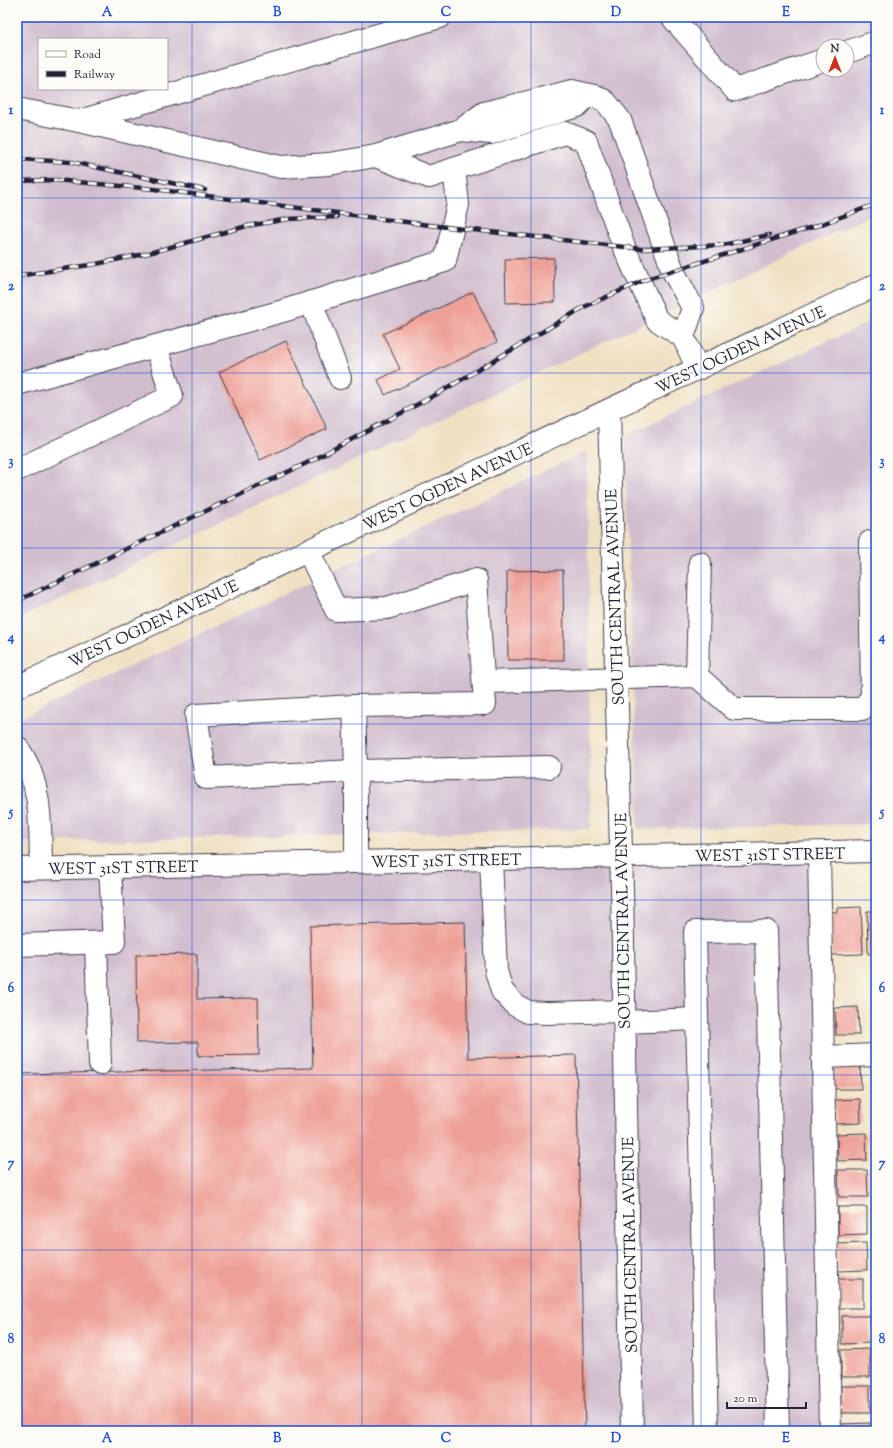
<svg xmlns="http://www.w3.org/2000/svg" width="893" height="1448" font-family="'Sorts Mill Goudy',serif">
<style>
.industrial{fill:#d0bdce;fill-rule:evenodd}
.building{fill:#eea097}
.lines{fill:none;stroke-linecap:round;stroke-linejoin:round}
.minor-casing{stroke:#413f4f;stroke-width:24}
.major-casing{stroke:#413f4f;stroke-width:24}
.minor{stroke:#fff;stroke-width:22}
.major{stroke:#fff;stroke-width:22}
.rail-casing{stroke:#22223b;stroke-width:4.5}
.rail{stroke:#fdfcf7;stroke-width:3;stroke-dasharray:9;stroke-linecap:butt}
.grid{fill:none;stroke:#1d4ed8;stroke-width:1;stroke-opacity:0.55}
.labels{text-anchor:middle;stroke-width:3.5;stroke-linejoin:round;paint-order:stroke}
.street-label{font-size:16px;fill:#22223b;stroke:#fdfcf7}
.neatline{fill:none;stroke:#1d4ed8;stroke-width:1.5}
.grid-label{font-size:13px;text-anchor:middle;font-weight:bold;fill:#1d4ed8}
</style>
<rect width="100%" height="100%" fill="#fdfcf7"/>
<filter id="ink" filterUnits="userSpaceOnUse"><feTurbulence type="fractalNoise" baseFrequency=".025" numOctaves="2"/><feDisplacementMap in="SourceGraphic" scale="8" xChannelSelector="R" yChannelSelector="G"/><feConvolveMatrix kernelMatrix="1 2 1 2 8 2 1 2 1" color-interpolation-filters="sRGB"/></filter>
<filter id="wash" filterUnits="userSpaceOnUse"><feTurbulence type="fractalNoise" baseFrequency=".012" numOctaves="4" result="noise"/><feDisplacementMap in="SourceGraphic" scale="16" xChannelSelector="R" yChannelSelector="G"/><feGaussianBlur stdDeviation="0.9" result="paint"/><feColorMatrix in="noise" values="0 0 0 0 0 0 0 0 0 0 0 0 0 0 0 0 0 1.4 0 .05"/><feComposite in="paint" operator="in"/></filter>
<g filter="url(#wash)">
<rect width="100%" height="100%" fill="#f0e1c3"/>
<g class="industrial">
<path d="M 17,17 L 876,17 L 876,213 L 17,620 ZM 39,39 L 167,39 L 167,89 L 39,89 ZM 823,46 L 847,46 L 847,70 L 823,70 Z"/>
<polygon points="876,319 876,824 638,829 624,436"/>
<polygon points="587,451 591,829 17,842 17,720"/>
<polygon points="814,857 826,1431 17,1431 17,874"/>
</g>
<g id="blocks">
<g class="building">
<polygon points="554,258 555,302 506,303 505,259"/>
<polygon points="473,292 497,342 385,395 378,380 400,369 383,334"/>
<polygon points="286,341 327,429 260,460 219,372"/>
<polygon points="563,570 564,660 508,660 507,571"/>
<polygon points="861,907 863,954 832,955 831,912 837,912 837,908"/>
<polygon points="873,907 876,907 876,953 868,954 867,911 873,911"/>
<polygon points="465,922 468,1058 576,1055 585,1431 17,1431 17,1074 313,1068 310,926"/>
<polygon points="197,954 197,999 258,998 259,1055 198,1056 198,1042 137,1043 136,955"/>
<polygon points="858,1007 859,1035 836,1035 835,1008"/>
<polygon points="831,1062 860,1062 861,1089 832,1089"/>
<polygon points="860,1099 861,1123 835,1124 835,1100"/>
<polygon points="866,1133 867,1160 838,1161 837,1134"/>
<polygon points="838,1170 867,1170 868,1197 839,1197"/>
<polygon points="838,1207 867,1207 867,1234 838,1235"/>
<polygon points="866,1243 867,1270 838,1271 837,1244"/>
<polygon points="838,1279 863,1279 863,1308 839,1308"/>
<polygon points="842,1316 870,1316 871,1343 842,1344"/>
<polygon points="870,1349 870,1377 841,1377 841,1350"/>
<rect x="841" y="1386" width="29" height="27"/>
<polygon points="870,1423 870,1431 842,1431 841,1424"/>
</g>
</g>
</g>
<g filter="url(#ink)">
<use href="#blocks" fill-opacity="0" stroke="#413f4f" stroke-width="1"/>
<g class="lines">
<defs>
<g id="minor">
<polyline points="672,17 735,90 823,60"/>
<polyline points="847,52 876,42"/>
<polyline points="588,95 577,106 491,133 461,130 484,113 572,91 598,97 606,102 620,120 673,271 693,308 683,337 698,369"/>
<polyline points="17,109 79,121"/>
<polyline points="461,130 376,156 429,177 565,133 586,141 624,247 657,320 683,337"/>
<polyline points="376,156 329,164 281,167 79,121 440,17"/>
<polyline points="311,302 340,378"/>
<polyline points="17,384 283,311 445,261 458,204 454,169"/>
<polyline points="17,470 172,396 156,346"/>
<polyline points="308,550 336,610 387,608 476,580 485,704 354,706 356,771 549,767"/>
<polyline points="697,676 700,563"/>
<polyline points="484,682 697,676 734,709 862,709 872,697 870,542"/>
<polyline points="354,706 196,715 206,778 356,771 356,862"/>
<path d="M 17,747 C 43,782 40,827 41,868"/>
<polyline points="819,853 830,1431"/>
<polyline points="491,859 496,971 502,991 515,1005 528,1012 547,1013 624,1011"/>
<polyline points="96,943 100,1064"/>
<polyline points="17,945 114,942 110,867"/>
<polyline points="624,1022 697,1019"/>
<polyline points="823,1057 876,1055"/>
<polyline points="707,1431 695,932 766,931 778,1431"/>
</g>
<g id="major">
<polyline points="609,411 622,889 632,1431"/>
<polyline points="17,687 876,285"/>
<polyline points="17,869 876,851"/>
</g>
</defs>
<use href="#minor" class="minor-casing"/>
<use href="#major" class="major-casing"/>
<use href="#minor" class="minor"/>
<use href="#major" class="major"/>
<defs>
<g id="rail">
<polyline points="17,159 71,162 205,190"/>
<polyline points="17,181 55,180 154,189 429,225 642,249 723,245 769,235"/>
<polyline points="17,276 96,264 149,253 247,226 288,219 337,217"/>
<polyline points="17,601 313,460 439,393 584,307 647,279 822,224 876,204"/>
</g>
</defs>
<use href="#rail" class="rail-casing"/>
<use href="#rail" class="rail"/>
</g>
</g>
<path class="grid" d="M 192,17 L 192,1431M 362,17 L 362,1431M 531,17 L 531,1431M 701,17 L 701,1431M 17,198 L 876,198M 17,373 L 876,373M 17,548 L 876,548M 17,724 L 876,724M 17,900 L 876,900M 17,1075 L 876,1075M 17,1250 L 876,1250"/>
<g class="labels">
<g class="street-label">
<text transform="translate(740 349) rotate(-25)" y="6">WEST OGDEN AVENUE</text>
<text transform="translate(447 486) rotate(-25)" y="6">WEST OGDEN AVENUE</text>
<text transform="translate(614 597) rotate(-92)" y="6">SOUTH CENTRAL AVENUE</text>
<text transform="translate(153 623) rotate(-25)" y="6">WEST OGDEN AVENUE</text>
<text transform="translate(770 854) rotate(-1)" y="6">WEST 31ST STREET</text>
<text transform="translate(446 860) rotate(-1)" y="6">WEST 31ST STREET</text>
<text transform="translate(123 867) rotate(-1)" y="6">WEST 31ST STREET</text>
<text transform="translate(622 921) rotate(-91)" y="6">SOUTH CENTRAL AVENUE</text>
<text transform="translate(629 1245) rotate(-91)" y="6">SOUTH CENTRAL AVENUE</text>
</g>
</g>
<rect width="893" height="1448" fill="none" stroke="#fdfcf7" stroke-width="44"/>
<rect x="38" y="38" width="130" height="52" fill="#fdfcf7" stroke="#a5a5ac"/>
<rect x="46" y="51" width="20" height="6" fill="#ffffff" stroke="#a5a5ac"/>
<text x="74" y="58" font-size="12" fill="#22223b">Road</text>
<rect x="46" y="71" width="20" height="6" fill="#22223b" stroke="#a5a5ac"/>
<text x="74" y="78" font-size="12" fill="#22223b">Railway</text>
<g transform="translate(835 58)"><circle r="19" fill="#fdfcf7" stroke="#a5a5ac"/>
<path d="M0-3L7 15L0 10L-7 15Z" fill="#c8321e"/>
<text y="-6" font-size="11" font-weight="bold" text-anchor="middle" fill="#22223b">N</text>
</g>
<path d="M727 1402v6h79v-6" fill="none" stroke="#22223b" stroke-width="2"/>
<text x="733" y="1402" font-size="12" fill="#22223b" stroke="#fdfcf7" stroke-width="3" paint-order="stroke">20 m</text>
<rect x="22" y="22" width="849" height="1404" class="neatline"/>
<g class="grid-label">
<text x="107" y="16">A</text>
<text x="277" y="16">B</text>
<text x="446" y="16">C</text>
<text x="616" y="16">D</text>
<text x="786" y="16">E</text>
<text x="11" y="114">1</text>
<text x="882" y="114">1</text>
<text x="11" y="290">2</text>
<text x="882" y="290">2</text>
<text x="11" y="465">3</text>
<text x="882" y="465">3</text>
<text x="11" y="641">4</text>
<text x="882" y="641">4</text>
<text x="11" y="816">5</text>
<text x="882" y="816">5</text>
<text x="11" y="992">6</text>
<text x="882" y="992">6</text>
<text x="11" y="1167">7</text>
<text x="882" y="1167">7</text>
<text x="11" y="1343">8</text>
<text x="882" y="1343">8</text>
<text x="107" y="1442">A</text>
<text x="277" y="1442">B</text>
<text x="446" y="1442">C</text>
<text x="616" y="1442">D</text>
<text x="786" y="1442">E</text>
</g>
</svg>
